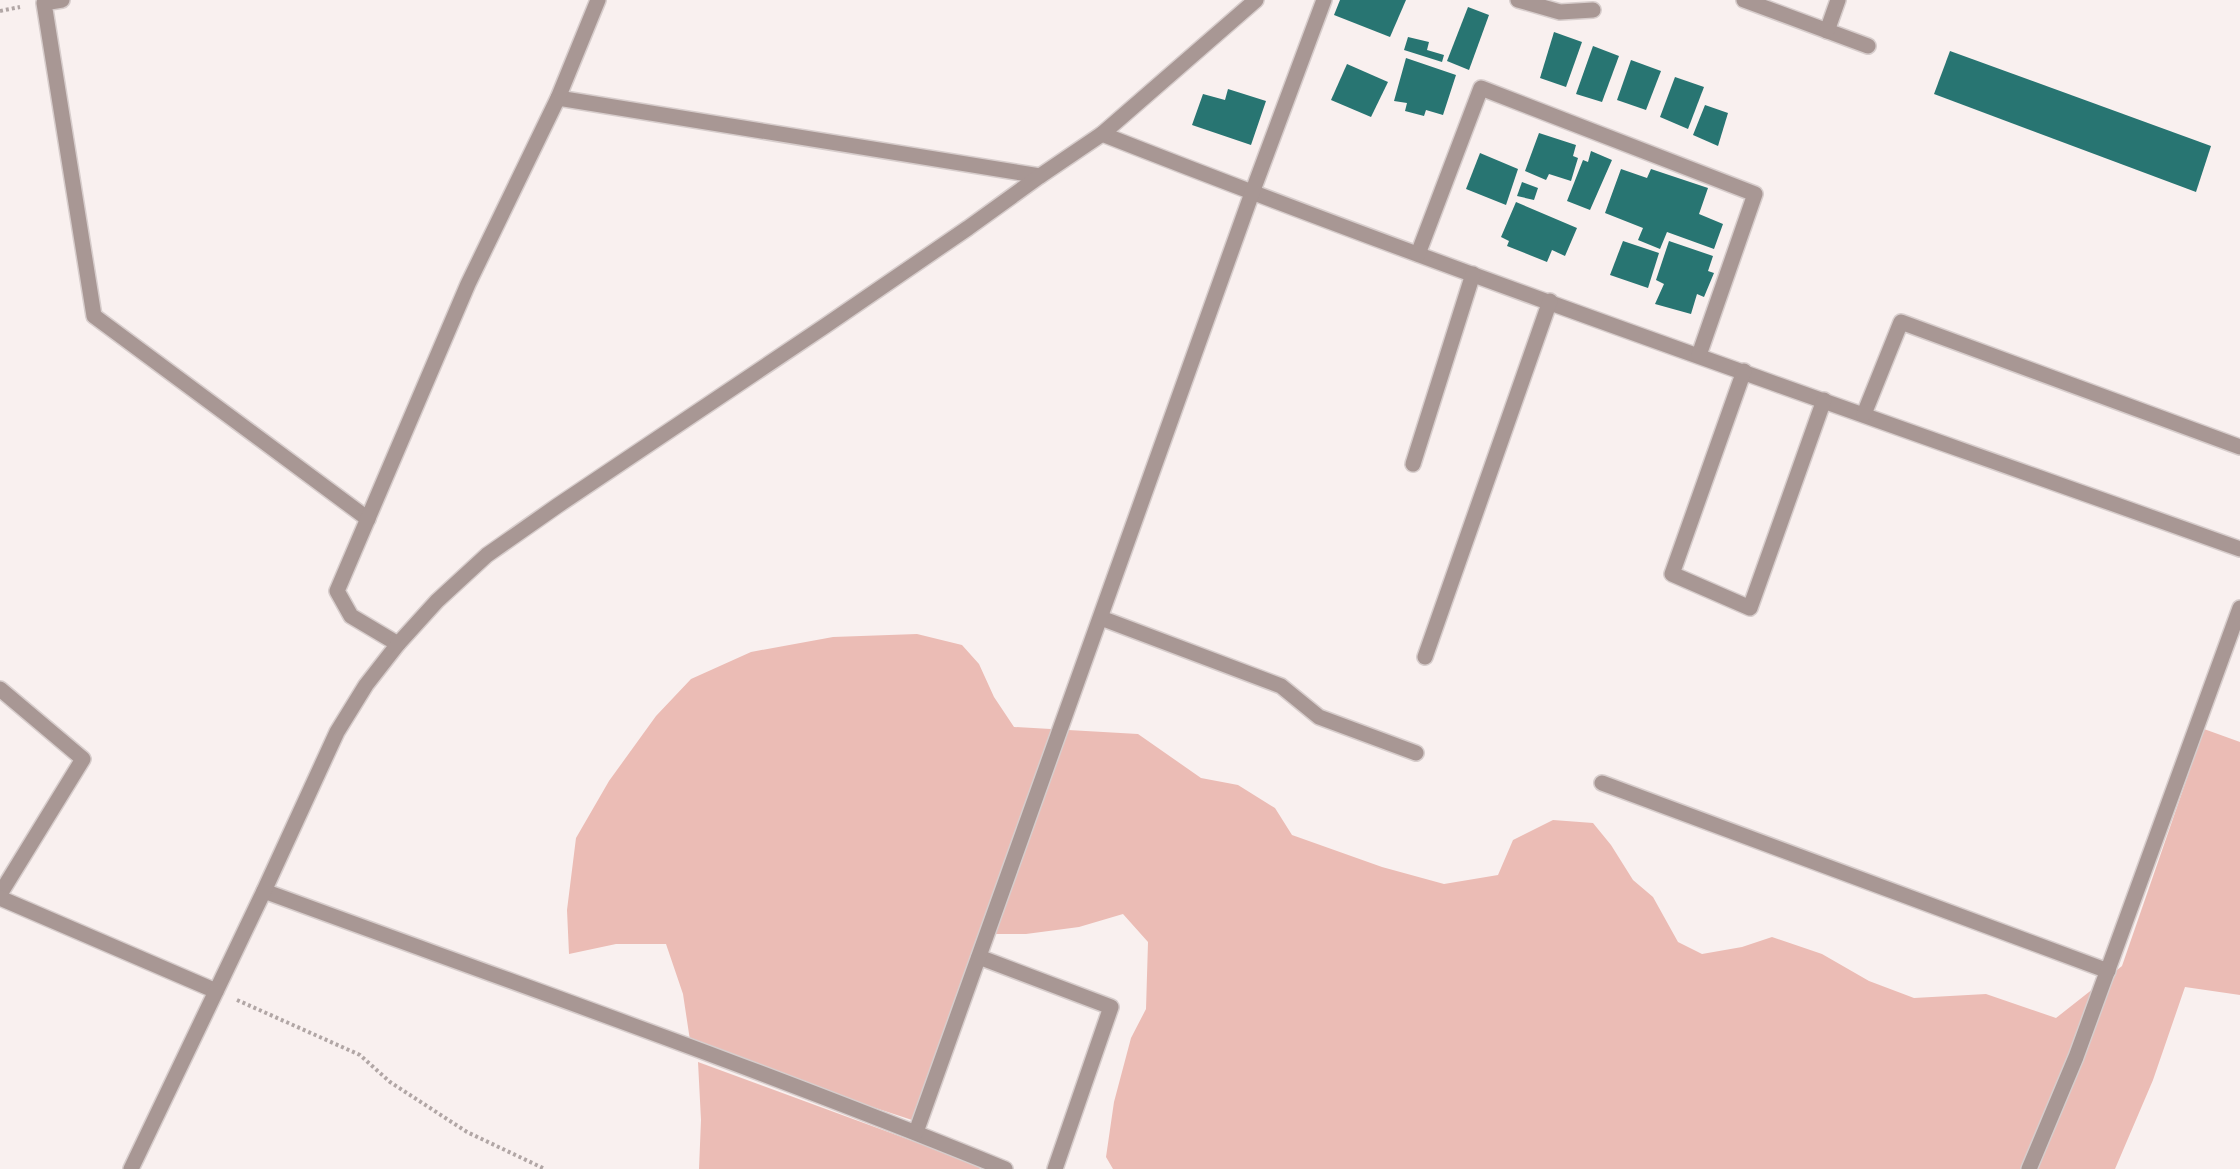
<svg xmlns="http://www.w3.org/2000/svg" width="2240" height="1169" font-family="'Roboto Condensed',sans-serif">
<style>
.green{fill:#ebbcb5}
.building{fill:#287572}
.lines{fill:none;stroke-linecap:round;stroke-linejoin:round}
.minor-casing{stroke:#d7cdcc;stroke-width:18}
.path{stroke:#b1a6a5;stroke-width:4;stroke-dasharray:3 3;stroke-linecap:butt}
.minor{stroke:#a89794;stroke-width:15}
</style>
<rect width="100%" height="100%" fill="#f9f0ef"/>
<g class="green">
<polygon points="917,634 962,645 979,664 994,697 1014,727 1138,734 1201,778 1238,785 1275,808 1292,835 1382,867 1444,884 1498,875 1513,840 1553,820 1593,823 1611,845 1633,880 1653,897 1678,942 1702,954 1742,947 1772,937 1822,954 1869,981 1914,998 1986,994 2056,1018 2122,966 2204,729 2240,742 2240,995 2185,987 2153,1080 2115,1169 1113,1169 1106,1157 1114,1102 1131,1038 1146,1009 1148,942 1123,914 1079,927 1026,934 980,934 912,1120 691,1047 683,994 666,944 616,944 569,954 567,910 576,838 609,781 656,716 691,679 751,652 833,637"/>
<polygon points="698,1062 978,1165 980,1169 699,1169 701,1120"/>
</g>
<g class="building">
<polygon points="1340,0 1406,0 1390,37 1334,15"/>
<polygon points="1468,7 1489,15 1469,70 1447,61"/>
<polygon points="1554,32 1582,42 1566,87 1540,78"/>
<polygon points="1408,37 1429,42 1427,50 1444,55 1442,62 1404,50"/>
<polygon points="1593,46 1619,56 1602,102 1576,94"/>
<polygon points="1950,51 2211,146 2196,192 1934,94"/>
<polygon points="1406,58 1456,75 1443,115 1426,110 1424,116 1405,111 1407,103 1394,101"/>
<polygon points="1631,60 1661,71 1646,110 1617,100"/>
<polygon points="1347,64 1388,82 1371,117 1331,100"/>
<polygon points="1675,77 1704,87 1688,129 1660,117"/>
<polygon points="1228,89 1266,101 1251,145 1192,125 1203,94 1225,100"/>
<polygon points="1705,105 1728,113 1718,146 1693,135"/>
<polygon points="1539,133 1576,145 1573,156 1578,158 1571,181 1549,174 1546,180 1525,171"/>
<polygon points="1591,151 1612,160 1590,210 1567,201 1583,160 1588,162"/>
<polygon points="1480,153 1518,169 1506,205 1466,189"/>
<polygon points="1621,169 1647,178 1651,169 1708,188 1699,214 1723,224 1714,249 1667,232 1660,249 1638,240 1643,228 1605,213"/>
<polygon points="1522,182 1538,188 1534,200 1517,196"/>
<polygon points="1516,202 1577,228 1565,256 1552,250 1547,262 1507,246 1509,241 1501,237"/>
<polygon points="1623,241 1659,253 1648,288 1610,275"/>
<polygon points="1669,241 1713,256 1708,271 1714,273 1704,297 1697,294 1691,314 1655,304 1664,284 1656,280"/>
</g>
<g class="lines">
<defs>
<g id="minor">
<polyline points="62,0 44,3 94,316 368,519"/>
<polyline points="1518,0 1560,12 1593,10"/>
<polyline points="1744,0 1868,46"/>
<polyline points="1827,31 1838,0"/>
<polyline points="558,98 1040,176"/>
<path d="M 1102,134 C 1478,282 1860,413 2240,549"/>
<polyline points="1418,254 1481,88 1755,194 1699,355"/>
<polyline points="1744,371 1672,574 1750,608 1824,400"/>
<polyline points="1864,414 1901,322 2240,447"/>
<polyline points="1413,464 1473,274"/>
<polyline points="1101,618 1281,686 1319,717 1416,753"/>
<polyline points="398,644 351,616 337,591 468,284 558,98 598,0"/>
<polyline points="1425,657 1550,301"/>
<polyline points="0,689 83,759 0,894"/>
<polyline points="1602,783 2108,971"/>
<path d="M 264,891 C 512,982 761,1069 1005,1169"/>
<polyline points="0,898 216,991"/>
<polyline points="979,957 1111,1007 1055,1169"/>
<polyline points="916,1132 1252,193 1324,0"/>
<polyline points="131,1169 264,891 337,732 366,685 398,644 437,601 487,555 557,506 825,326 968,228 1040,176 1102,134 1256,0"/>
<polyline points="2029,1169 2076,1057 2240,608"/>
</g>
</defs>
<use href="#minor" class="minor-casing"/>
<g class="path">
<polyline points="0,11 20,7"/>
<polyline points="237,1000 360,1055 390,1082 467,1132 545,1169"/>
</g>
<use href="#minor" class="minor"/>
</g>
</svg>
